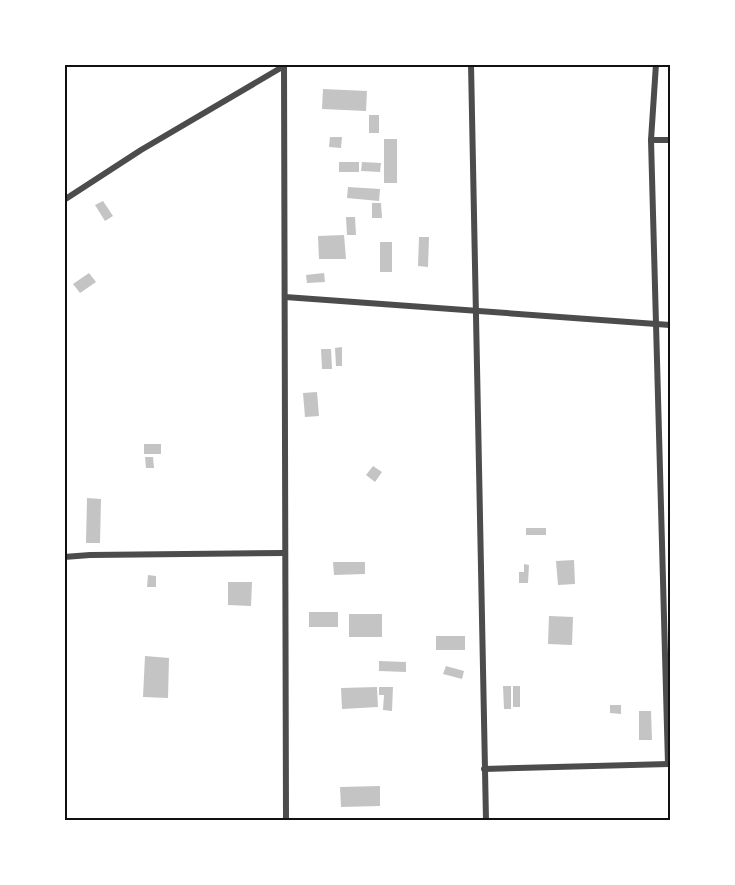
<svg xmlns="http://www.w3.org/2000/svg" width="735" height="885" font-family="Manrope,sans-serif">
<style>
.building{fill:#c4c4c4}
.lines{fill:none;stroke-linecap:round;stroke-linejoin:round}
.minor{stroke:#4c4c4c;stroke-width:6}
.neatline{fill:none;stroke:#111;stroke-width:2}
</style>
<rect width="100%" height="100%" fill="#fff"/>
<g class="building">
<polygon points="323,89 367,91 366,111 322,109"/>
<rect x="369" y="115" width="10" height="18"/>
<polygon points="330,137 342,137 341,148 329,147"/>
<rect x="384" y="139" width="13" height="44"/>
<rect x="339" y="162" width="20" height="10"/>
<polygon points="362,162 381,163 380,172 361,171"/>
<polygon points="348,187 380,189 379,201 347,198"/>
<polygon points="103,201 113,216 105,221 95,205"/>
<polygon points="372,203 381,203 382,218 372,218"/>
<polygon points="346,217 355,217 356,235 347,235"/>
<polygon points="344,235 346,259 319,259 318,236"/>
<polygon points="419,237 429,237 428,267 418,266"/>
<rect x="380" y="242" width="12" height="30"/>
<polygon points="89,273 96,282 80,293 73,284"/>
<polygon points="324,273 325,282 307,283 306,275"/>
<polygon points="342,347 342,366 336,366 335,348"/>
<polygon points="321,349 331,349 332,369 322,369"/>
<polygon points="317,392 319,416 305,417 303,393"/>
<rect x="144" y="444" width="17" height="10"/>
<polygon points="145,457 153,457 154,468 146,468"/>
<polygon points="373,466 382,472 375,482 366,475"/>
<polygon points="87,498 101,499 100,543 86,543"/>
<rect x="526" y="528" width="20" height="7"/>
<polygon points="574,560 575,584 558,585 556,561"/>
<polygon points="333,562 365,562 365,574 334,575"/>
<polygon points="524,564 529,565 528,583 519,583 519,572 524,572"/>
<polygon points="148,575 156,576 156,587 147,587"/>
<polygon points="228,582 252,582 251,606 228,605"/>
<rect x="309" y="612" width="29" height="15"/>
<rect x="349" y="614" width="33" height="23"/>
<polygon points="549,616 573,617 572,645 548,644"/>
<rect x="436" y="636" width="29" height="14"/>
<polygon points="145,656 169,658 168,698 143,697"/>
<polygon points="379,661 406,662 406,672 379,671"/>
<polygon points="446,666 464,671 462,679 443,674"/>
<polygon points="503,686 511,686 511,709 504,709"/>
<rect x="513" y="686" width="7" height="21"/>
<polygon points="377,687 378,707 342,709 341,688"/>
<polygon points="379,687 393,687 392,711 383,710 384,695 379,695"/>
<polygon points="610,705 621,705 621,714 610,713"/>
<polygon points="639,711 651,711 652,740 639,740"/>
<polygon points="380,786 380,806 341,807 340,787"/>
</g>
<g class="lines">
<g class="minor">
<polyline points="284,64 286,820"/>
<polyline points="471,64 486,820"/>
<polyline points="656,64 651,140 668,764"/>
<polyline points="651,140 670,140"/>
<polyline points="64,200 141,150 284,66"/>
<polyline points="285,297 670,325"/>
<polyline points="64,557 90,555 284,553"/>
<polyline points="484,769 669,764"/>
</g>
</g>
<rect width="735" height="885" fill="none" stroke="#ffffff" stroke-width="132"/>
<rect x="66" y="66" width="603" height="753" class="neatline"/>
</svg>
